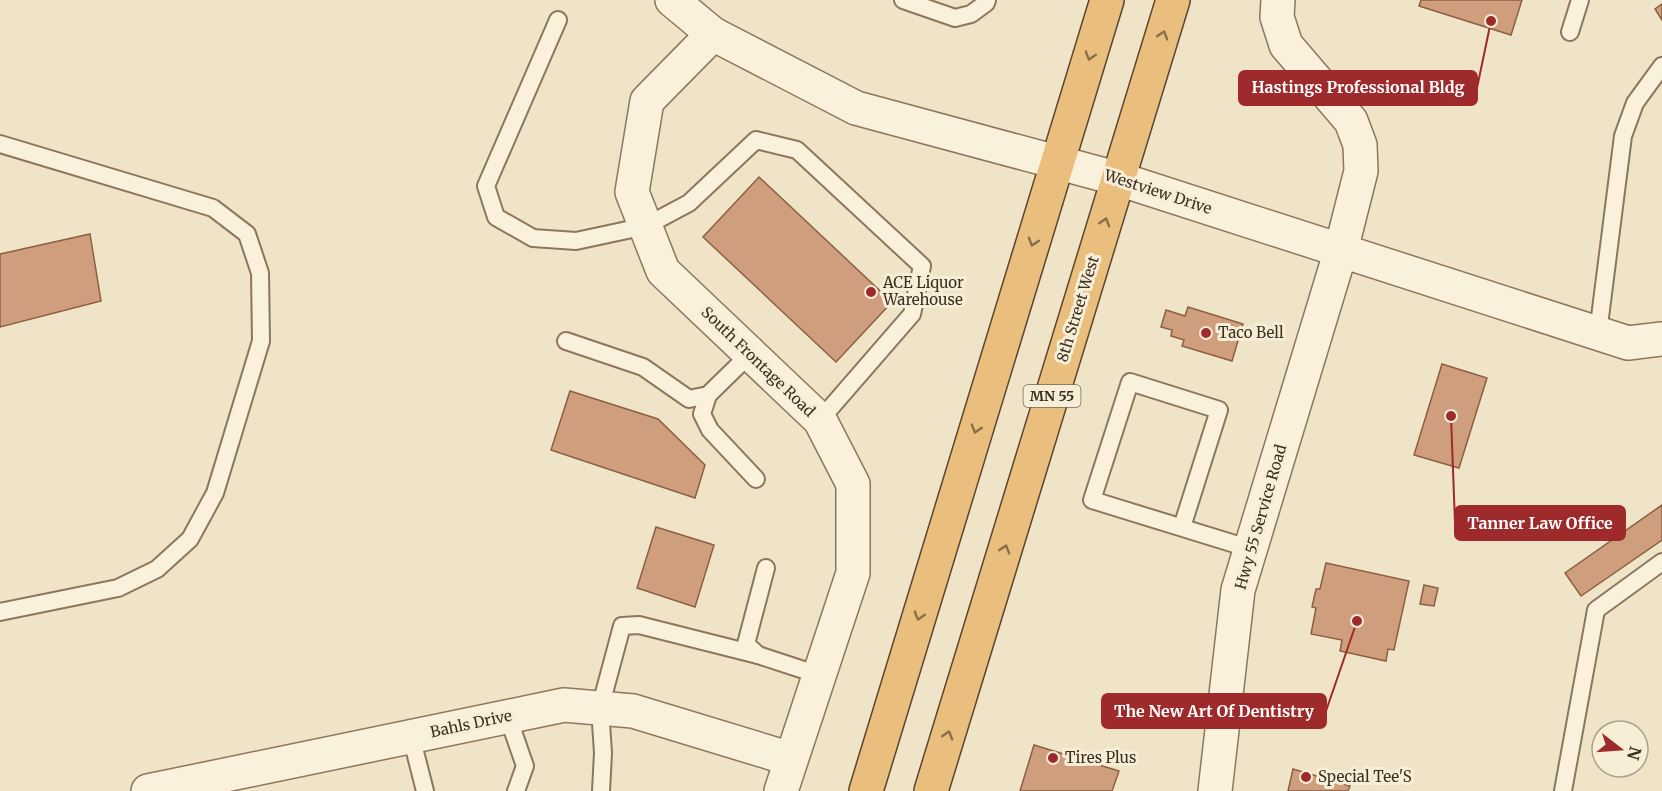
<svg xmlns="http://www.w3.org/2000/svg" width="1662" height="791" font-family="Merriweather,serif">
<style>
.building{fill:#cf9f7d;stroke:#8d5f41;stroke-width:1.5}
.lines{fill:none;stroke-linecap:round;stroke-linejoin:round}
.service-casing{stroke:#8d765c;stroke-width:20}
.minor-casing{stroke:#8d765c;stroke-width:36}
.trunk-casing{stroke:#5b4430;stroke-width:36}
.service{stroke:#faf1dc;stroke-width:16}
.minor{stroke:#faf1dc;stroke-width:33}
.trunk{stroke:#eabe7c;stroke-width:33}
.oneway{stroke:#8b6f49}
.poi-dot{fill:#9e2a2b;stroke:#f7eed8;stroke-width:2}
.labels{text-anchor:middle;stroke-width:6;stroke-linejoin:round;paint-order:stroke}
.shield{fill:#f7eed8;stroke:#756857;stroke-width:1.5}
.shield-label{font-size:14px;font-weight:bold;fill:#3d2e20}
.street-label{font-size:15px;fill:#3d2e20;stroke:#f7eed8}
.poi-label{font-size:15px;fill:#3d2e20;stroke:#f7eed8;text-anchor:start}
.leader{fill:none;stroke:#9e2a2b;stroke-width:2}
.callout-dot{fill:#9e2a2b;stroke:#f7eed8;stroke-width:2}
.callout{fill:#9e2a2b;stroke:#9e2a2b;stroke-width:2}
.callout-label{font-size:16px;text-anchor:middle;font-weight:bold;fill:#fff}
</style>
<rect width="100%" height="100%" fill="#f0e4c8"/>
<g class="building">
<polygon points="1421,0 1522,0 1511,35 1419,6"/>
<polygon points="1662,4 1662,20 1655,9"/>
<polygon points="759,177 892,302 836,362 703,237"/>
<polygon points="90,234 101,301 0,327 0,254"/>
<polygon points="1188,307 1243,324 1232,361 1182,346 1184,340 1171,336 1172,330 1161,327 1166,310 1185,316"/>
<polygon points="1442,364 1487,378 1459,468 1414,455"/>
<polygon points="570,391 658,419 705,465 695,498 551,450"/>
<polygon points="1662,505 1662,540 1581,596 1565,573"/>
<polygon points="656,527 714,545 695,607 637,588"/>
<polygon points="1326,563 1409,581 1394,650 1388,649 1386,661 1340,651 1342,640 1311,634 1316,608 1312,607 1316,589 1320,589"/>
<polygon points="1424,585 1438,588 1434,606 1420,604"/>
<polygon points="1034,745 1119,771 1112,791 1020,791"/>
<polygon points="1293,769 1350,786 1348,791 1288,791"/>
</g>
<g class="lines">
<defs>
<g id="service">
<polyline points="903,0 955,18 971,14 986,3 987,0"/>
<polyline points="558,20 486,186 496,217 533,238 576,241 646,226 689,203 756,140 797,150 922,266 912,314 820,420"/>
<polyline points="1570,32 1580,0"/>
<polyline points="0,144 213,208 247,234 260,273 261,341 215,493 190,539 157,569 118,588 0,612"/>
<polyline points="1598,333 1623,136 1635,103 1662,66"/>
<polyline points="566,341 643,367 689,399 708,395 750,354"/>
<polyline points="708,395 702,414 710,430 756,479"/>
<polyline points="1182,527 1219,410 1130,382 1092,500 1251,549"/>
<polyline points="766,568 746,644 758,655 819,675"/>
<polyline points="508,717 525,766 516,791"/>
<polyline points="411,736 425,791"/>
<polyline points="601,791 603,753 600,708 622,626 639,625 758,655"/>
<polyline points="1563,791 1596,610 1662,562"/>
</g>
<g id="minor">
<polyline points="672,0 713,34 856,108 1119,179 1628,343 1662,339"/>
<polyline points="713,34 647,101 632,192 663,271 820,420 853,484 853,573 781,791"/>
<polyline points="148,791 564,705 633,711 791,759"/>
<polyline points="1215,791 1238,590 1341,250 1361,171 1360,145 1351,121 1286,45 1277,17 1278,0"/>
</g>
<g id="trunk">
<polyline points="866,791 1107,0"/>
<polyline points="931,791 1173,0"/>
</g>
</defs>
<use href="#service" class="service-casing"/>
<use href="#minor" class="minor-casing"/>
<use href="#trunk" class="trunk-casing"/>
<use href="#service" class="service"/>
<use href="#minor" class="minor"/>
<use href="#trunk" class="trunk"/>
</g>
<defs><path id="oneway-chevron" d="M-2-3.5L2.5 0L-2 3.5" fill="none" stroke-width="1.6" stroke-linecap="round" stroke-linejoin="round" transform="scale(1.5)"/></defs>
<g class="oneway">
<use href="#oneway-chevron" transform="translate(1163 35) rotate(-73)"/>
<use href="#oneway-chevron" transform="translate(1090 56) rotate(107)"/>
<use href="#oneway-chevron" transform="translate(1105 222) rotate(-73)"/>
<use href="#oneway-chevron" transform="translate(1033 242) rotate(107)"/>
<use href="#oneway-chevron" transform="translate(976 429) rotate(107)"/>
<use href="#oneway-chevron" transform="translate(1005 549) rotate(-73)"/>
<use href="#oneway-chevron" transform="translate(919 616) rotate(107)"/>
<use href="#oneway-chevron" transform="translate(948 735) rotate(-73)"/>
</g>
<g class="poi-dot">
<circle cx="871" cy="292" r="6"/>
<circle cx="1206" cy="333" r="6"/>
<circle cx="1053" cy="758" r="6"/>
<circle cx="1306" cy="777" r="6"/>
</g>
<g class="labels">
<rect class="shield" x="1023.5" y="385" width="57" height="22" rx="4.5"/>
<g class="shield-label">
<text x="1052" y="401">MN 55</text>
</g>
<g class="street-label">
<text transform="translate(1158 192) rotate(18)" y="5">Westview Drive</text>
<text transform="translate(1078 309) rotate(-73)" y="5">8th Street West</text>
<text transform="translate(758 362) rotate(44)" y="5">South Frontage Road</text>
<text transform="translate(1261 517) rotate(-74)" y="5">Hwy 55 Service Road</text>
<text transform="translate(471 724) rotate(-12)" y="5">Bahls Drive</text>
</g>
<g class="poi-label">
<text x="883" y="288">ACE Liquor<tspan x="883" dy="17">Warehouse</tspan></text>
<text x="1218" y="338">Taco Bell</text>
<text x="1065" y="763">Tires Plus</text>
<text x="1318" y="782">Special Tee'S</text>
</g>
</g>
<path class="leader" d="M1491 21L1477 88M1451 416L1455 523M1357 621L1326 711"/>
<g class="callout-dot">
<circle cx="1491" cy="21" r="6"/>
<circle cx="1451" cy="416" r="6"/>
<circle cx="1357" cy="621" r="6"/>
</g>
<g class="callout">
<rect x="1239" y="71" width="238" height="34" rx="6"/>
<rect x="1455" y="506" width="170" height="34" rx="6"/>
<rect x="1102" y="694" width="224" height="34" rx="6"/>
</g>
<g class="callout-label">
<text x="1358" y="93">Hastings Professional Bldg</text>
<text x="1540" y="529">Tanner Law Office</text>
<text x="1214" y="717">The New Art Of Dentistry</text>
</g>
<g transform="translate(1620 749) rotate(107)"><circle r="28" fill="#f7eed8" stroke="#ada18e" stroke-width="1.5"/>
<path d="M0-4.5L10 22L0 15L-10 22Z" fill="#9e2a2b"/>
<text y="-9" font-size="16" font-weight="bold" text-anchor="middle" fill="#3d2e20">N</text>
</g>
</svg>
